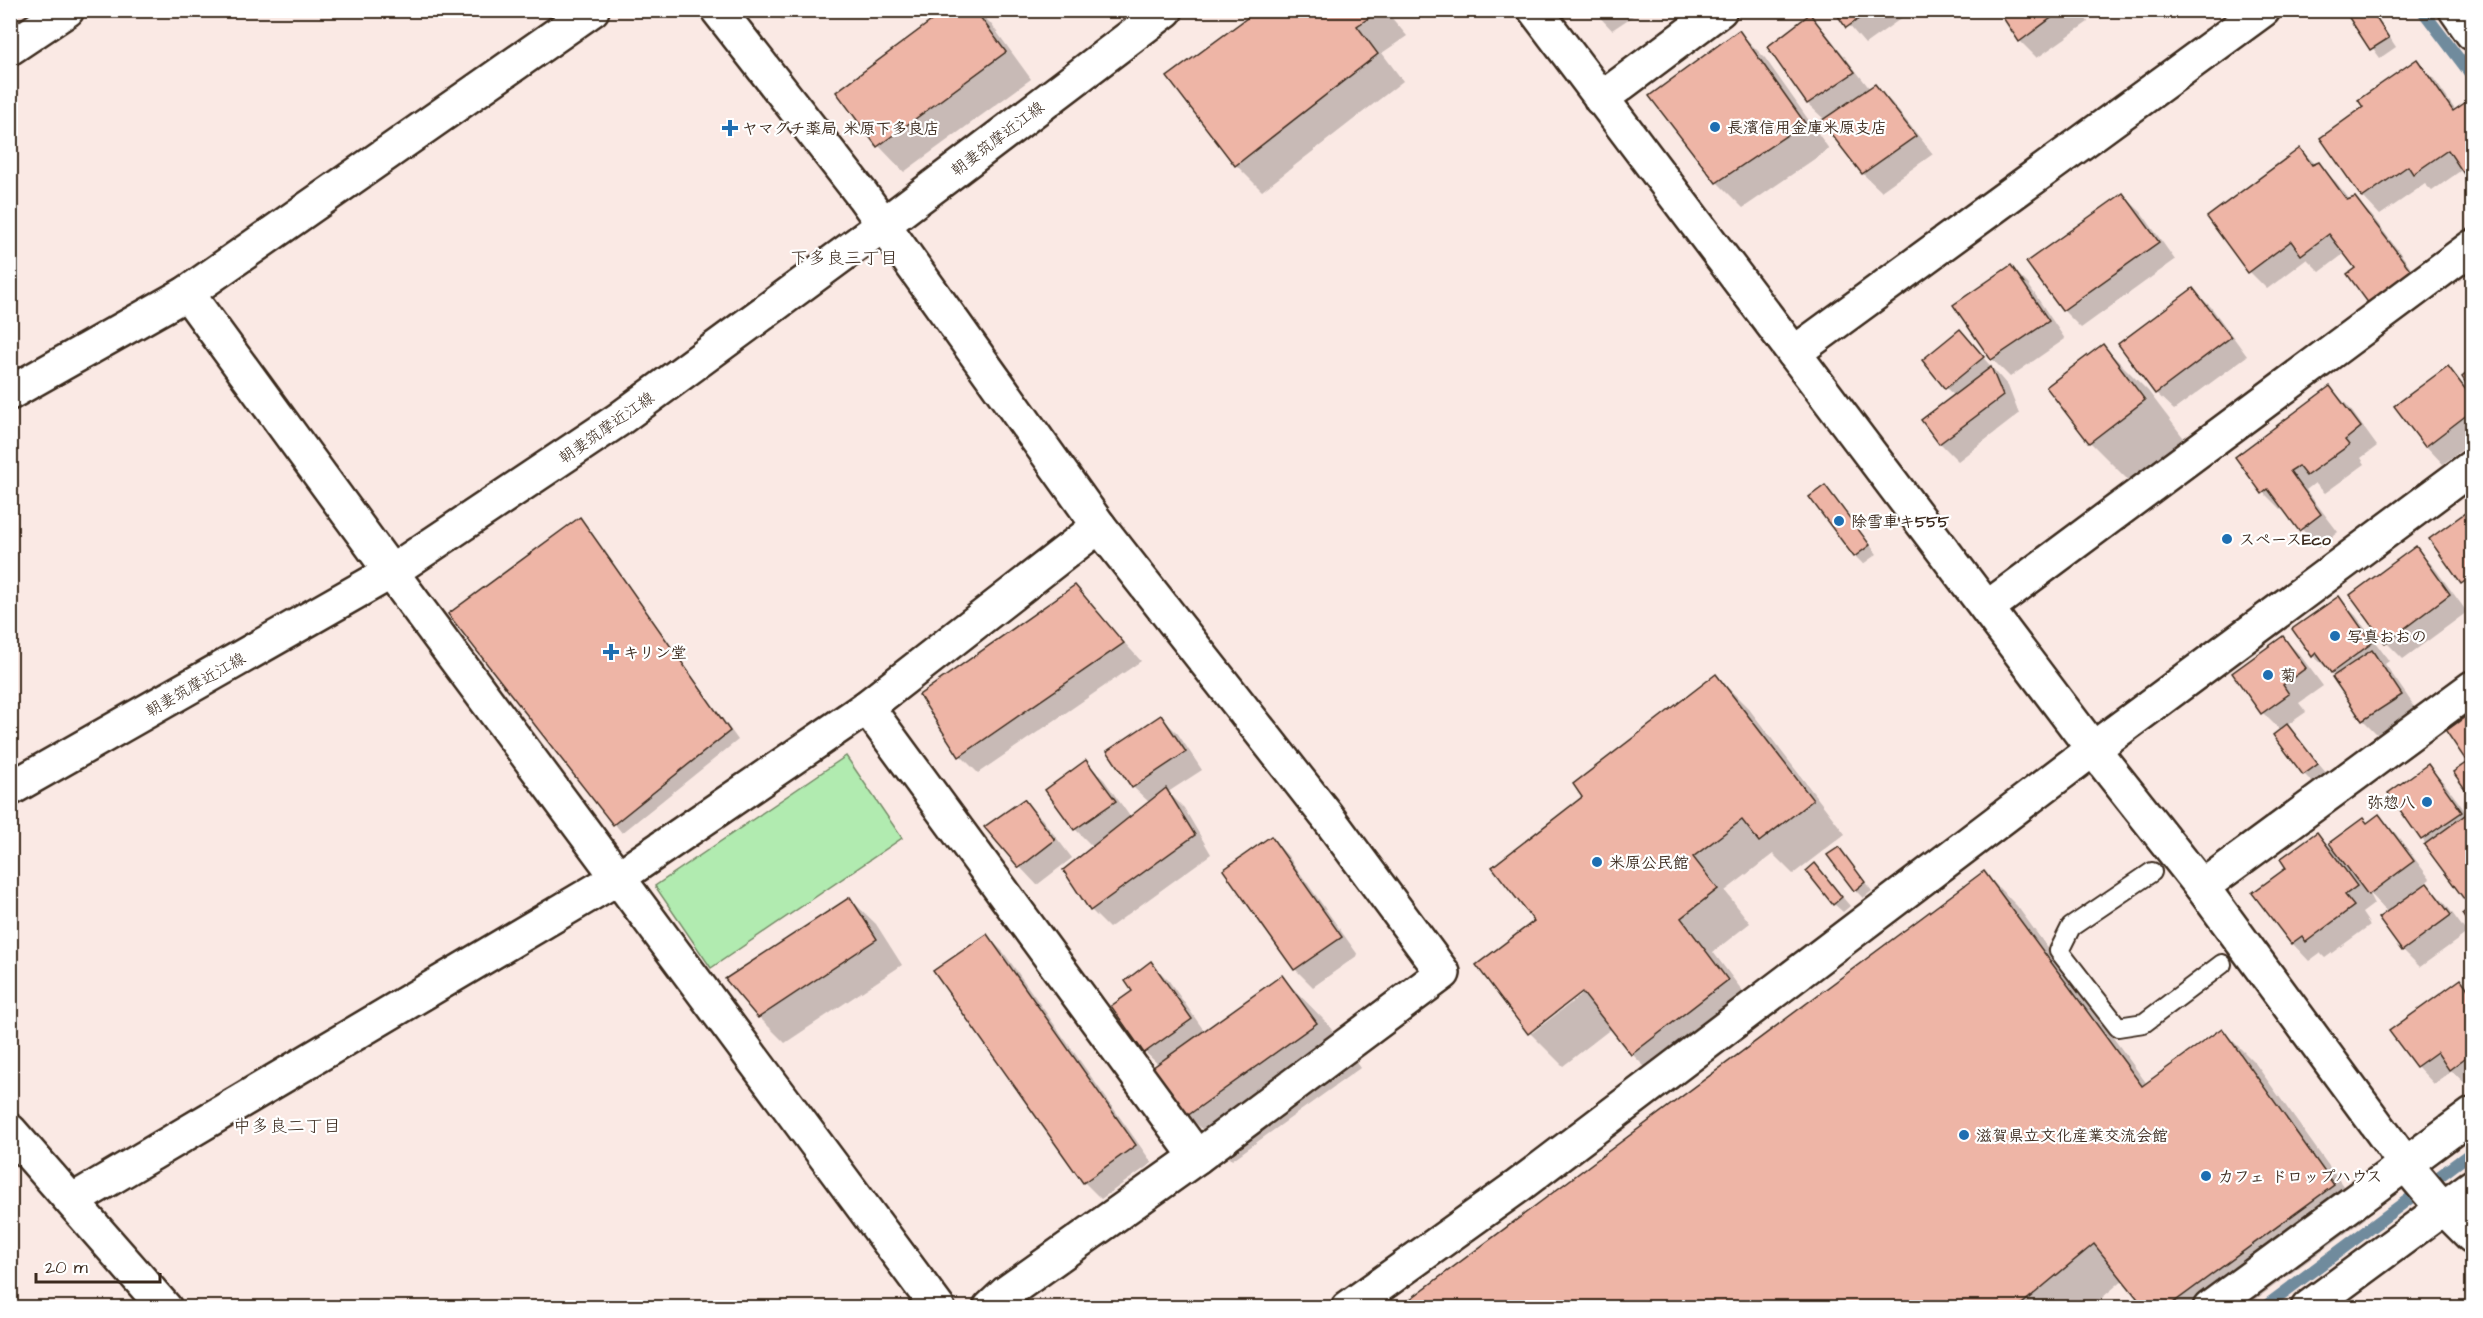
<svg xmlns="http://www.w3.org/2000/svg" width="2483" height="1318" font-family="'Architects Daughter','Klee One',sans-serif">
<style>
.green{fill:#b1ebb0;stroke:#768a67;stroke-width:1.5}
.shadow{fill:#0003;fill-rule:evenodd}
.lines{fill:none;stroke-linecap:round;stroke-linejoin:round}
.stream{stroke:#708b9d;stroke-width:12}
.building{fill:#eeb5a6;stroke:#3b2a1e;stroke-width:1.5}
.lane-casing{stroke:#3b2a1e;stroke-width:22}
.street-casing{stroke:#3b2a1e;stroke-width:38}
.secondary-casing{stroke:#3b2a1e;stroke-width:38}
.lane{stroke:#fff;stroke-width:18}
.street{stroke:#fff;stroke-width:33}
.secondary{stroke:#fff;stroke-width:33}
.poi-dot{fill:#1f6fb2;stroke:#fff;stroke-width:2}
.labels{text-anchor:middle;stroke-width:4.5;stroke-linejoin:round;paint-order:stroke}
.poi-label{font-size:16px;font-weight:bold;fill:#3b2a1e;stroke:#fff;text-anchor:start}
.street-label{font-size:16px;fill:#3b2a1e;stroke:#fff}
.neighbourhood-label{font-size:18px;fill:#3b2a1e;stroke:#fff}
</style>
<rect width="100%" height="100%" fill="#fae9e4"/>
<filter id="ink" filterUnits="userSpaceOnUse"><feTurbulence type="fractalNoise" baseFrequency=".0167" numOctaves="2"/><feDisplacementMap in="SourceGraphic" scale="12" xChannelSelector="R" yChannelSelector="G"/><feConvolveMatrix kernelMatrix="1 2 1 2 8 2 1 2 1" color-interpolation-filters="sRGB"/></filter>
<g filter="url(#ink)">
<polygon class="green" points="846,756 902,838 711,968 655,886"/>
<g class="shadow">
<polygon points="772,10 795,10 782,20"/>
<polygon points="949,10 977,10 991,24 1031,79 904,172 879,146 838,92"/>
<polygon points="1260,10 1385,10 1407,36 1382,53 1403,81 1262,191 1236,165"/>
<polygon points="1593,10 1642,10 1612,30"/>
<polygon points="1836,10 1913,10 1865,44"/>
<polygon points="2000,10 2081,10 2088,22 2037,58 2020,41"/>
<polygon points="2346,10 2372,10 2396,47 2380,58"/>
<polygon points="1810,16 1827,34 1870,89 1875,86 1892,103 1933,154 1881,191 1863,174 1823,122 1825,120 1808,104 1769,47"/>
<polygon points="1739,32 1765,58 1829,149 1743,208 1717,182 1651,96"/>
<polygon points="2417,61 2434,79 2456,111 2469,102 2472,106 2472,183 2463,169 2432,191 2425,184 2380,215 2363,197 2322,138 2366,107"/>
<polygon points="2300,150 2336,182 2350,200 2355,199 2372,216 2428,290 2357,268 2345,253 2320,272 2307,259 2267,289 2250,272"/>
<polygon points="2123,195 2141,212 2175,260 2081,328 2063,310 2029,263"/>
<polygon points="2011,267 2028,284 2065,339 2010,377 1992,359 1955,305"/>
<polygon points="2193,290 2211,307 2247,356 2174,410 2156,393"/>
<polygon points="1960,331 2008,386 2019,414 1958,461 1940,443 1955,396 1946,388"/>
<polygon points="2103,346 2148,391 2189,445 2134,486 2090,442"/>
<polygon points="2448,368 2472,395 2472,442 2443,464 2426,446"/>
<polygon points="2330,388 2348,406 2377,446 2361,458 2365,464 2325,493 2315,483 2306,490 2338,532 2318,548 2284,508 2281,510 2264,493"/>
<polygon points="1825,487 1877,554 1863,564 1855,556"/>
<polygon points="2472,509 2472,593 2431,540"/>
<polygon points="580,519 738,740 622,833 450,614"/>
<polygon points="2415,548 2433,566 2467,612 2403,659 2386,642"/>
<polygon points="1074,587 1141,661 978,773 961,756"/>
<polygon points="2338,598 2356,616 2389,661 2385,664 2419,713 2381,738 2363,720 2334,677 2336,676 2313,656"/>
<polygon points="2283,638 2300,655 2323,686 2299,703 2306,712 2286,726 2334,782 2321,791 2304,774 2281,731 2263,713"/>
<path d="M 1716,676 L 1749,709 L 1845,834 L 1793,874 L 1773,854 L 1725,891 L 1750,923 L 1713,952 L 1760,1014 L 1665,1087 L 1632,1054 L 1612,1028 L 1563,1066 L 1530,1033 L 1536,921 L 1584,797 ZM 1587,986 L 1589,989 L 1532,1033 L 1532,1029 Z"/>
<polygon points="2472,714 2472,796 2455,772 2469,762 2448,732"/>
<polygon points="1161,717 1178,734 1202,770 1168,792 1184,808 1211,854 1109,928 1091,910 1094,848 1075,829 1047,790 1086,762 1104,780 1131,818 1150,803 1133,787"/>
<polygon points="2428,766 2445,784 2468,815 2472,812 2472,905 2422,839"/>
<polygon points="1024,801 1042,819 1072,858 1037,885 1020,867"/>
<polygon points="2378,816 2396,834 2430,879 2425,883 2444,902 2467,933 2420,967 2403,950 2388,913 2368,892 2374,904 2362,913 2370,925 2325,958 2320,953 2309,961 2292,943 2288,868 2317,834 2338,854"/>
<polygon points="1271,838 1288,856 1358,955 1313,987 1295,969 1225,870"/>
<polygon points="1839,849 1872,891 1863,898 1855,890"/>
<polygon points="1815,865 1850,906 1843,912 1834,904"/>
<polygon points="1984,873 2017,906 2147,1084 2222,1030 2255,1063 2366,1218 2244,1308 2147,1308 2124,1279 2090,1308 1416,1308"/>
<polygon points="850,899 876,924 902,965 785,1043 759,1017"/>
<polygon points="987,936 1004,953 1152,1163 1101,1199 1084,1182"/>
<polygon points="1151,963 1169,981 1205,1032 1282,977 1326,1022 1360,1068 1232,1160 1188,1115 1159,1065 1145,1052 1134,991"/>
<polygon points="2461,981 2472,992 2472,1083 2468,1086 2452,1071 2434,1084 2417,1066 2391,1031"/>
</g>
<g class="lines">
<g class="stream">
<polyline points="2422,10 2472,76"/>
<polyline points="2263,1308 2472,1152"/>
</g>
</g>
<g class="building">
<polygon points="946,10 975,10 1006,52 877,147 836,92"/>
<polygon points="1258,10 1381,10 1357,26 1378,54 1235,166 1167,77"/>
<polygon points="1834,10 1871,10 1846,28"/>
<polygon points="1998,10 2062,10 2019,42"/>
<polygon points="2344,10 2371,10 2389,38 2370,50"/>
<polygon points="1810,14 1855,72 1807,104 1767,47"/>
<polygon points="1739,30 1805,123 1716,183 1649,96"/>
<polygon points="2417,59 2453,111 2469,100 2472,105 2472,186 2448,150 2413,174 2408,166 2362,198 2320,138 2363,107 2358,100"/>
<polygon points="1875,84 1916,136 1862,174 1821,121"/>
<polygon points="2300,148 2312,165 2319,162 2347,200 2355,197 2412,272 2369,304 2347,274 2355,268 2329,234 2301,255 2291,241 2248,273 2207,217"/>
<polygon points="2123,193 2159,242 2062,311 2026,262"/>
<polygon points="2011,265 2049,321 1991,360 1953,305"/>
<polygon points="2193,288 2231,337 2155,394 2118,344"/>
<polygon points="1960,329 1984,357 1945,389 1922,360"/>
<polygon points="2103,344 2145,400 2089,443 2046,387"/>
<polygon points="2448,366 2472,398 2472,411 2425,447 2394,406"/>
<polygon points="1991,367 2003,396 1939,444 1921,420"/>
<polygon points="2472,369 2472,392 2462,377"/>
<polygon points="2330,386 2361,427 2345,440 2349,445 2306,476 2298,466 2290,471 2321,514 2299,531 2268,489 2262,494 2235,457"/>
<polygon points="1825,485 1870,545 1854,557 1809,497"/>
<polygon points="2472,508 2472,576 2461,584 2429,539"/>
<polygon points="580,517 730,731 613,825 448,614"/>
<polygon points="2416,546 2450,594 2385,643 2350,595"/>
<polygon points="1075,585 1124,643 959,757 919,695"/>
<polygon points="2339,596 2372,643 2331,673 2316,653 2312,657 2292,629"/>
<polygon points="2283,636 2306,668 2283,685 2289,694 2261,714 2232,673"/>
<polygon points="2372,650 2402,695 2362,721 2332,677"/>
<polygon points="1716,674 1813,800 1759,842 1742,820 1693,857 1718,889 1681,918 1728,980 1631,1055 1582,992 1528,1034 1476,965 1534,921 1492,867 1582,797 1573,784"/>
<polygon points="2472,712 2472,799 2453,772 2467,762 2446,731"/>
<polygon points="1161,715 1186,752 1132,788 1107,751"/>
<polygon points="2287,724 2318,764 2303,775 2273,735"/>
<polygon points="1086,760 1116,801 1074,830 1045,790"/>
<polygon points="2428,764 2462,812 2421,840 2388,793"/>
<polygon points="1166,788 1195,835 1090,911 1063,870"/>
<polygon points="1024,799 1055,840 1019,868 984,827"/>
<polygon points="2472,810 2472,892 2464,899 2424,845"/>
<polygon points="2379,814 2414,861 2368,895 2329,843 2363,818 2367,823"/>
<polygon points="2317,832 2357,886 2345,895 2354,906 2306,942 2302,936 2291,944 2252,893 2286,868 2280,859"/>
<polygon points="1271,836 1342,937 1294,970 1223,870"/>
<polygon points="1839,847 1865,882 1854,891 1827,855"/>
<polygon points="1815,863 1842,897 1833,905 1806,871"/>
<polygon points="1984,871 2142,1086 2222,1028 2334,1185 2166,1308 2145,1308 2094,1244 2017,1308 1414,1308 1409,1300"/>
<polygon points="2427,883 2451,915 2402,951 2378,918"/>
<polygon points="850,897 877,939 758,1018 725,979"/>
<polygon points="2472,906 2472,929 2462,914"/>
<polygon points="987,934 1136,1145 1083,1183 933,971"/>
<polygon points="1151,961 1192,1019 1144,1053 1111,1006 1132,991 1125,981"/>
<polygon points="1282,975 1317,1023 1187,1116 1152,1068"/>
<polygon points="2461,979 2472,995 2472,1060 2469,1055 2449,1070 2437,1052 2416,1067 2389,1031"/>
</g>
<g class="lines">
<defs>
<polyline id="lane" points="2152,872 2071,927 2059,951 2118,1027 2144,1023 2222,964"/>
<g id="street">
<polyline points="718,10 863,196 1099,526 1326,815 1443,973 1197,1157 1006,1293 990,1308"/>
<polyline points="2456,10 2472,33"/>
<polyline points="10,48 67,10"/>
<polyline points="1601,99 1720,10"/>
<polyline points="187,293 391,572 938,1308"/>
<polyline points="1794,353 2263,10"/>
<polyline points="10,393 187,293 592,10"/>
<polyline points="1987,608 2472,247"/>
<polyline points="867,707 1197,1157"/>
<polyline points="2202,887 2472,688"/>
<polyline points="10,1131 165,1308"/>
<polyline points="72,1201 619,877 867,707 1099,526"/>
<polyline points="1348,1308 1518,1186 2093,749 2472,467"/>
<polyline points="2210,1308 2472,1115"/>
<polyline points="2308,1308 2472,1187"/>
</g>
<g id="secondary">
<polyline points="1535,10 2093,749 2202,887 2407,1166 2433,1197 2472,1236"/>
<polyline points="10,789 391,572 618,420 883,225 1166,10"/>
</g>
</defs>
<use href="#lane" class="lane-casing"/>
<use href="#street" class="street-casing"/>
<use href="#secondary" class="secondary-casing"/>
<use href="#lane" class="lane"/>
<use href="#street" class="street"/>
<use href="#secondary" class="secondary"/>
</g>
</g>
<g class="poi-dot">
<circle cx="1715" cy="127" r="6"/>
<path d="M727 119h6v6h6v6h-6v6h-6v-6h-6v-6h6z"/>
<circle cx="1839" cy="521" r="6"/>
<circle cx="2227" cy="539" r="6"/>
<circle cx="2335" cy="636" r="6"/>
<path d="M608 643h6v6h6v6h-6v6h-6v-6h-6v-6h6z"/>
<circle cx="2268" cy="675" r="6"/>
<circle cx="2427" cy="802" r="6"/>
<circle cx="1597" cy="862" r="6"/>
<circle cx="1964" cy="1135" r="6"/>
<circle cx="2206" cy="1176" r="6"/>
</g>
<g class="labels">
<g class="poi-label">
<text x="1727" y="133">長濱信用金庫米原支店</text>
<text x="742" y="134">ヤマグチ薬局 米原下多良店</text>
<text x="1851" y="527">除雪車キ555</text>
<text x="2239" y="545">スペースEco</text>
<text x="2347" y="642">写真おおの</text>
<text x="623" y="658">キリン堂</text>
<text x="2280" y="681">菊</text>
<text x="2415" y="808" text-anchor="end">弥惣八</text>
<text x="1609" y="868">米原公民館</text>
<text x="1976" y="1141">滋賀県立文化産業交流会館</text>
<text x="2218" y="1182">カフェ ドロップハウス</text>
</g>
<g class="street-label">
<text transform="translate(997 138) rotate(-37)" y="6">朝妻筑摩近江線</text>
<text transform="translate(606 427) rotate(-35)" y="6">朝妻筑摩近江線</text>
<text transform="translate(195 684) rotate(-30)" y="6">朝妻筑摩近江線</text>
</g>
<g class="neighbourhood-label">
<text x="844" y="264">下多良三丁目</text>
<text x="287" y="1132">中多良二丁目</text>
</g>
</g>
<rect width="2483" height="1318" fill="none" stroke="#fff" stroke-width="36"/>
<rect x="18" y="18" width="2447" height="1282" fill="none" stroke="#3b2a1e" stroke-width="2" filter="url(#ink)"/>
<path d="M36 1273v9h124v-9" fill="none" stroke="#3b2a1e" stroke-width="3"/>
<text x="45" y="1273" font-size="18" fill="#3b2a1e" stroke="#ffffff" stroke-width="4.5" paint-order="stroke">20 m</text>
</svg>
